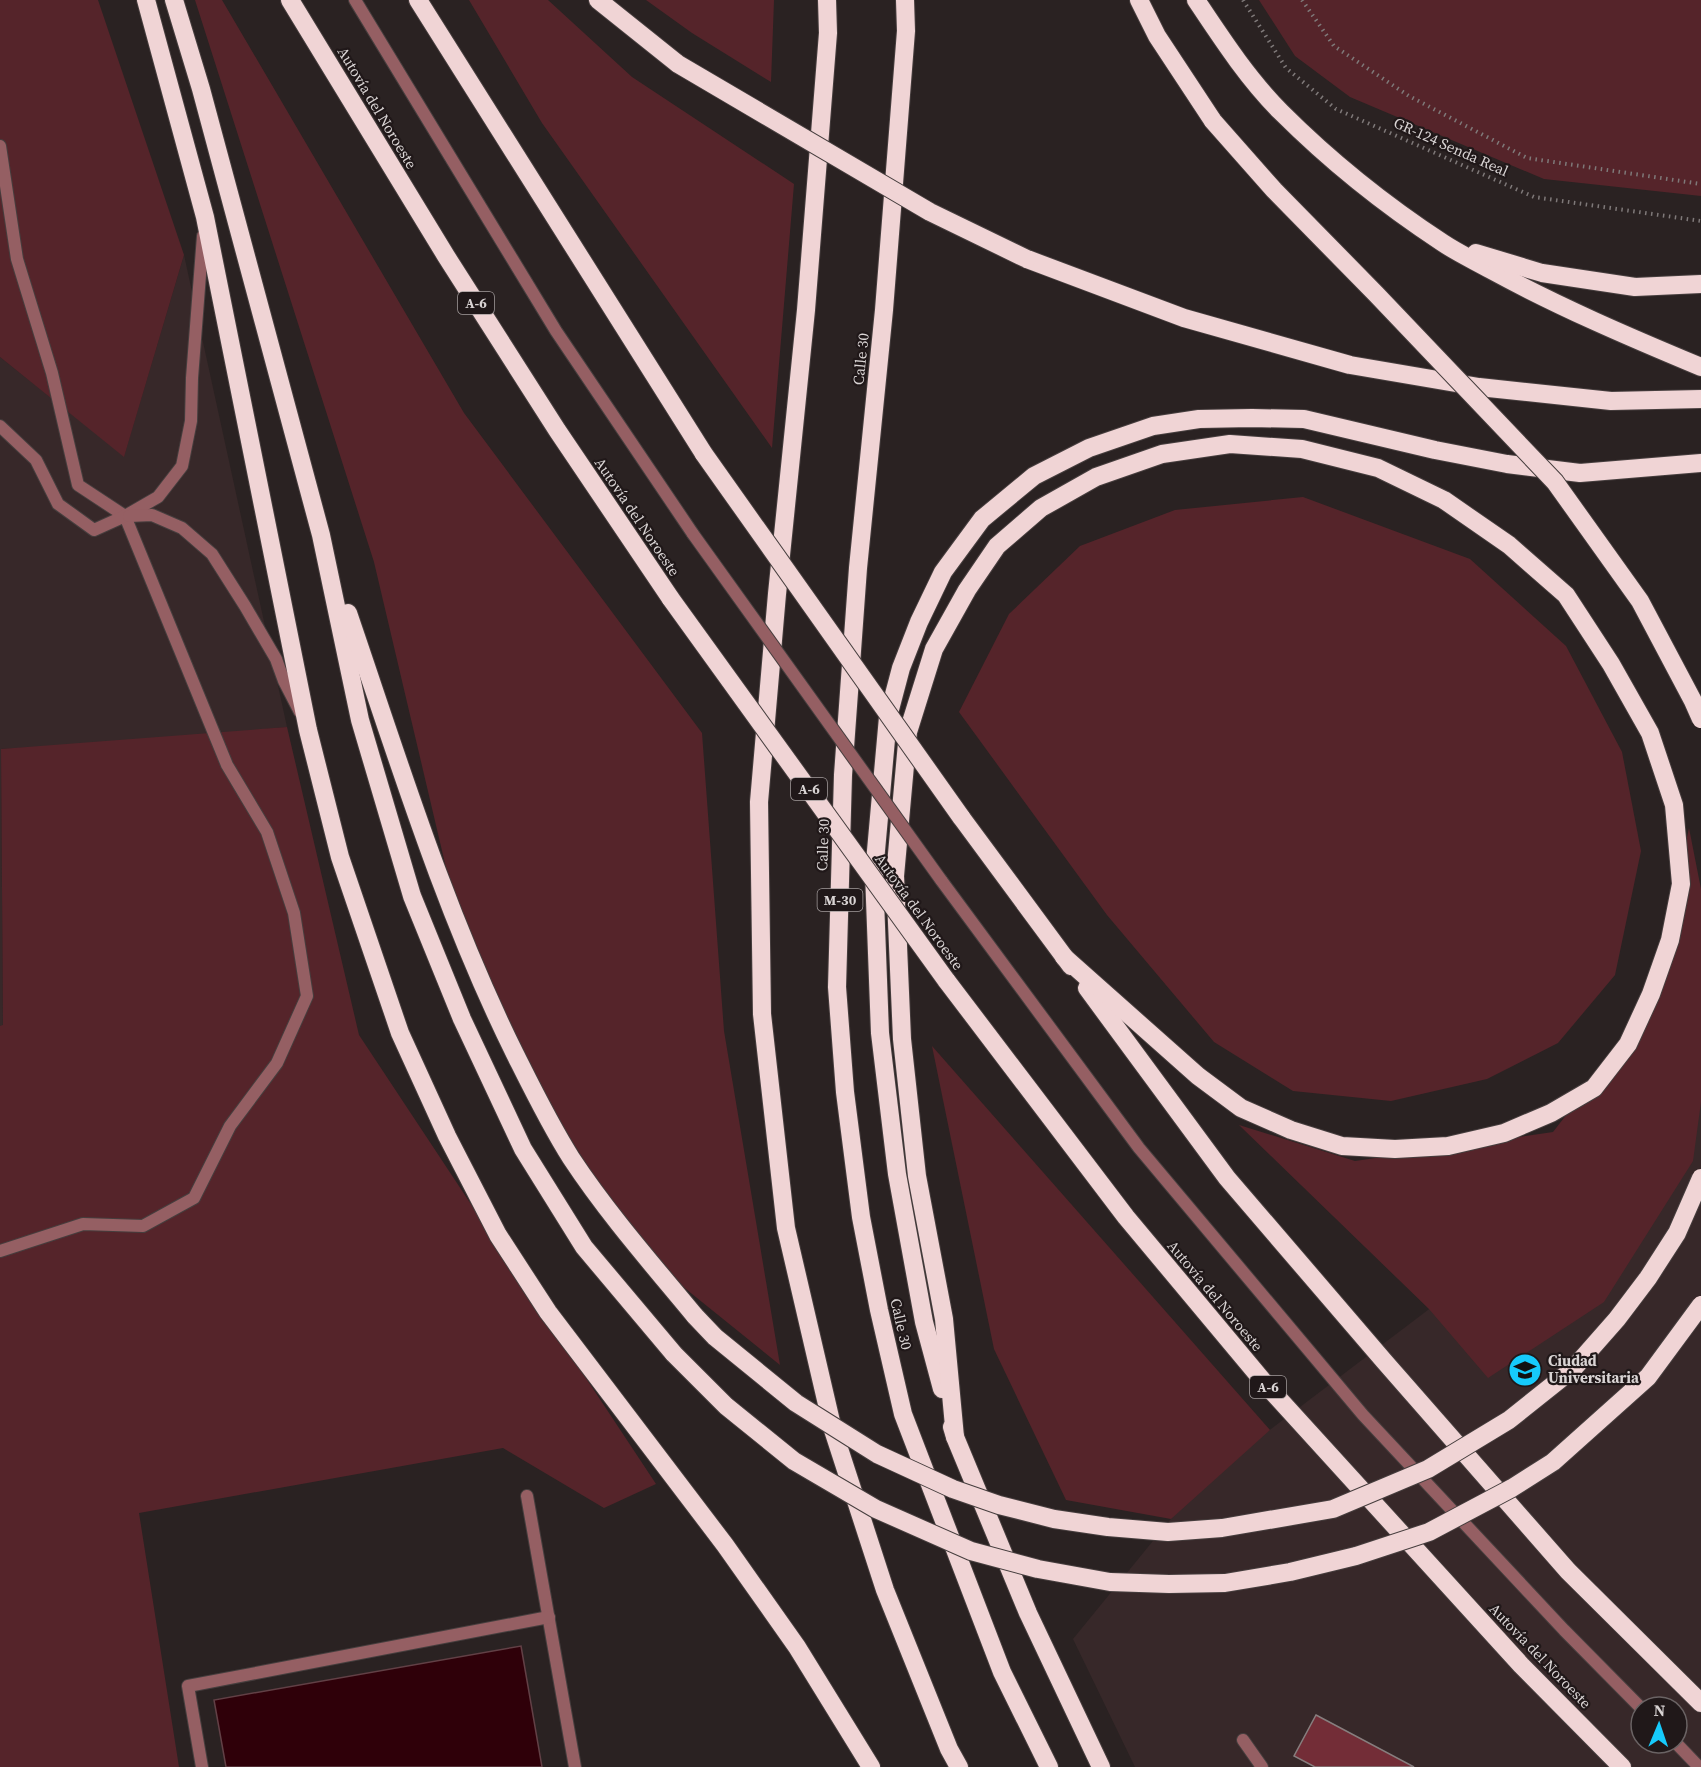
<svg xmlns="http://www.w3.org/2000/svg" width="1701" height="1767" font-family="'Source Serif 4',serif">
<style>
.built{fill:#372829;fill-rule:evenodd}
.green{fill:#55242a}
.water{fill:#2f0009;stroke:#624046;stroke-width:1.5}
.building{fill:#732d37;stroke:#877e7e;stroke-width:1.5}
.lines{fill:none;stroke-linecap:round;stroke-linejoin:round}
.service-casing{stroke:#463e3e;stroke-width:14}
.motorway-casing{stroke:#463e3e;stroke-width:20}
.path{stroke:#7f7979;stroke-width:4;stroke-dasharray:1.5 4.5;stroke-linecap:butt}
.service{stroke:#955f63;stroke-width:12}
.motorway{stroke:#f0d4d5;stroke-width:18}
.service-bridge-casing{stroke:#463e3e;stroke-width:14;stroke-linecap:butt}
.motorway-bridge-casing{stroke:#463e3e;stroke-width:20;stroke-linecap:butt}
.service-bridge{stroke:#955f63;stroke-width:12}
.motorway-bridge{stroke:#f0d4d5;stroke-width:18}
.labels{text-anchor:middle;stroke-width:4.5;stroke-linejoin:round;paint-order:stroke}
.shield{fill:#201819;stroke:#a29c9c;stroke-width:1.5}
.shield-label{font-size:14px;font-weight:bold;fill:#d9d4d4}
.street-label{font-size:15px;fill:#d9d4d4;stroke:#201819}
.poi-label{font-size:15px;font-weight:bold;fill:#d9d4d4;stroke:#201819;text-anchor:start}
</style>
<rect width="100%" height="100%" fill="#2a2222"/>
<g class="built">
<polygon points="184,255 287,727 126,742 1,749 3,1026 0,1026 0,357 124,456"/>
<path d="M 1701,1011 L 1701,1767 L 1135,1767 L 1073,1639 L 1201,1482 L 1631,1156 ZM 1641,1707 L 1677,1707 L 1677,1743 L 1641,1743 Z"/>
</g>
<g class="green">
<polygon points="0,0 98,0 184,255 124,457 0,357"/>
<polygon points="195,0 222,0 464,413 702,733 724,1031 780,1365 640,1252 472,978 374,562"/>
<polygon points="469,0 548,0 632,77 794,184 772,448 542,123"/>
<polygon points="646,0 774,0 771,82 692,33"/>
<polygon points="1259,0 1701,0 1701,196 1544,179 1350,97 1295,56"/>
<polygon points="1303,497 1470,559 1566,646 1622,752 1641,851 1615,975 1558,1043 1487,1079 1391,1101 1293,1091 1214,1042 1107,915 959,712 1009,614 1080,546 1175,510"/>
<polygon points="287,727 359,1035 656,1484 604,1508 503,1448 139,1513 179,1767 0,1767 0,1026 3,1025 1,749"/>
<polygon points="1689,828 1701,889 1701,1102 1693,1161 1604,1302 1488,1378 1429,1309 1239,1125 1355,1161 1553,1132 1650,1007"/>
<polygon points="932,1046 1270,1430 1171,1519 1066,1500 994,1349"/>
</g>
<polygon class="water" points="521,1646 542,1767 226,1767 214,1700"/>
<polygon class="building" points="1316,1715 1414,1767 1315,1767 1294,1756"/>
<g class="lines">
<defs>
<g id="service">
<polyline points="355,0 556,331 693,534"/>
<polyline points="0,146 17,259 52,373 78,485 125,516 227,765 267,832 294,913 307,996 277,1063 230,1126 194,1198 143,1226 83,1224 0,1251"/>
<polyline points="0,426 36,460 58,504 94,530 125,516 158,497 182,466 191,421 192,378 203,236"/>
<polyline points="129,516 152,515 182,528 212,554 245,606 276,659 284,681 300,712"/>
<polyline points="941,880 1139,1148 1363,1415 1564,1630 1641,1708"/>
<polyline points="527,1496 575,1767"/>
<polyline points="1243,1740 1262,1767"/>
<polyline points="1676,1743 1699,1767"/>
<polyline points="202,1767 188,1686 549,1617"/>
</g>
<g id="motorway">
<polyline points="146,0 205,217 308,730 340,857 400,1033 447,1136 498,1235 548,1312 725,1545 797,1647 871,1767"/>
<polyline points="174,0 201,89 321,535 360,720 412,896 462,1019 523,1149 584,1247 674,1354"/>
<polyline points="290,0 446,256 557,430 671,599"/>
<polyline points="418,0 704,454"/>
<polyline points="598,0 678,64"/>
<polyline points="827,0 828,33 806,310 777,594 759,802 762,1014 786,1228 833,1430 885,1590 949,1749 959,1767"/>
<polyline points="905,0 906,31 884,310 858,568 843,775 837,987 845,1092 861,1217 879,1310 903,1414 1002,1672 1049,1767"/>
<polyline points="1139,0 1157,36 1213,121"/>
<path d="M 1196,0 C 1222,39 1248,79 1281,112 C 1330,161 1385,205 1443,243 C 1458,253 1475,261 1491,270 C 1559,307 1629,337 1701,367"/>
<polyline points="1476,253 1542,273 1635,287 1701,284"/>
<polyline points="1027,259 1184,318 1350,365 1479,387 1611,401 1701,399"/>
<path d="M 348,613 C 399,762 445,913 515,1054 C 533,1090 550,1125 571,1158 C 608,1214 652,1264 695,1316"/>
<polyline points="961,817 1071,966"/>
<polyline points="946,980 1126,1217 1268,1387 1521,1665 1622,1767"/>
<polyline points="1087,988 1227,1178 1384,1361 1568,1571 1701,1703"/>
<polyline points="942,1389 924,1322 897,1174 880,1033 874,873 888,717 901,668 919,622 943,572 982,519 1034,476 1089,448 1153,426 1199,419 1252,418 1304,419 1435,450 1507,464 1580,473 1701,463"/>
<polyline points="952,1427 955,1437 1028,1613 1101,1767"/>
<polyline points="955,1437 944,1319 917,1176 902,1039 895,876 908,732 934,649 967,590 997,546 1041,508 1096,477 1162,454 1230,444 1302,449 1378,468 1444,500 1509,545 1566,595 1611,664 1650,733 1674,805 1681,884 1670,940 1651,994 1628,1044 1594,1088 1551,1113 1504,1133 1448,1146 1395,1149 1342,1146 1291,1130 1241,1108 1198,1076 1064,957"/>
</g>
</defs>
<use href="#service" class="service-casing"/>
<use href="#motorway" class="motorway-casing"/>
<g class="path">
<polyline points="1243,0 1286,68 1336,109 1534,197 1701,221"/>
<polyline points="1302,0 1334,46 1409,96 1527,158 1701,184"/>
</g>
<use href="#service" class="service"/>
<use href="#motorway" class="motorway"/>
<defs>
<polyline id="service-bridge" points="693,534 941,880"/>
<g id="motorway-bridge">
<polyline points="678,64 930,212 1027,259"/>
<polyline points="1213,121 1274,190 1376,294 1555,482 1640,601 1693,701 1701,719"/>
<polyline points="704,454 961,817"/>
<polyline points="671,599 946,980"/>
<polyline points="695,1316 715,1337 796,1403 877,1454 953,1489 999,1505 1054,1519 1108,1527 1168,1532 1222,1528 1333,1509 1428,1469 1509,1420 1573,1369 1617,1319 1648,1278 1677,1233 1701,1178"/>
<polyline points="674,1354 726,1406 794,1461 876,1509 971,1551 1038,1569 1110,1582 1169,1584 1225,1583 1290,1572 1356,1556 1429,1532 1512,1488 1553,1462 1648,1377 1701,1305"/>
</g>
</defs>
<use href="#service-bridge" class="service-bridge-casing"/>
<use href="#motorway-bridge" class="motorway-bridge-casing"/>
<use href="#service-bridge" class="service-bridge"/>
<use href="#motorway-bridge" class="motorway-bridge"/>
</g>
<defs>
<symbol id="university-disc" viewBox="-11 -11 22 22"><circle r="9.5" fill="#16cafb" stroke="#201819"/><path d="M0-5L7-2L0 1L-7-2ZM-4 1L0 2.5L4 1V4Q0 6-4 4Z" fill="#111"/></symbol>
</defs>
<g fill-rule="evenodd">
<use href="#university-disc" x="1506" y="1351" width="38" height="38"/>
</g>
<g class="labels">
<g class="shield">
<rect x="458" y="292" width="36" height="22" rx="4.5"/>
<rect x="791" y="778" width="36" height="22" rx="4.5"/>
<rect x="817.5" y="889" width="45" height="22" rx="4.5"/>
<rect x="1250" y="1376" width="36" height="22" rx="4.5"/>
</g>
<g class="shield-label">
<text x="476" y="308">A-6</text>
<text x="809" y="794">A-6</text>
<text x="840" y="905">M-30</text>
<text x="1268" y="1392">A-6</text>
</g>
<g class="street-label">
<text transform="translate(377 108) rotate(59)" y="5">Autovía del Noroeste</text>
<text transform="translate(1451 147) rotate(24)" y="5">GR-124 Senda Real</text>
<text transform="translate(861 359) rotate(-84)" y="5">Calle 30</text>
<text transform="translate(637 517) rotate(56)" y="5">Autovía del Noroeste</text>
<text transform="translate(823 845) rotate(-88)" y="5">Calle 30</text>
<text transform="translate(919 912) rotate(54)" y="5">Autovía del Noroeste</text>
<text transform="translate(1215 1296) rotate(50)" y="5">Autovía del Noroeste</text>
<text transform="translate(901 1324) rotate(77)" y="5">Calle 30</text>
<text transform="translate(1540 1656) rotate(46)" y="5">Autovía del Noroeste</text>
</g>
<g class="poi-label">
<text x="1548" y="1366">Ciudad<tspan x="1548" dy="17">Universitaria</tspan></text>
</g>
</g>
<g transform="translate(1659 1725) rotate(2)"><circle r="28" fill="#201819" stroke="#6a6364" stroke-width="1.5"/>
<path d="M0-4.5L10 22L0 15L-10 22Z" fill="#16cafb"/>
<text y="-9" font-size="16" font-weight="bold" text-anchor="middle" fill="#d9d4d4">N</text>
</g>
</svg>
